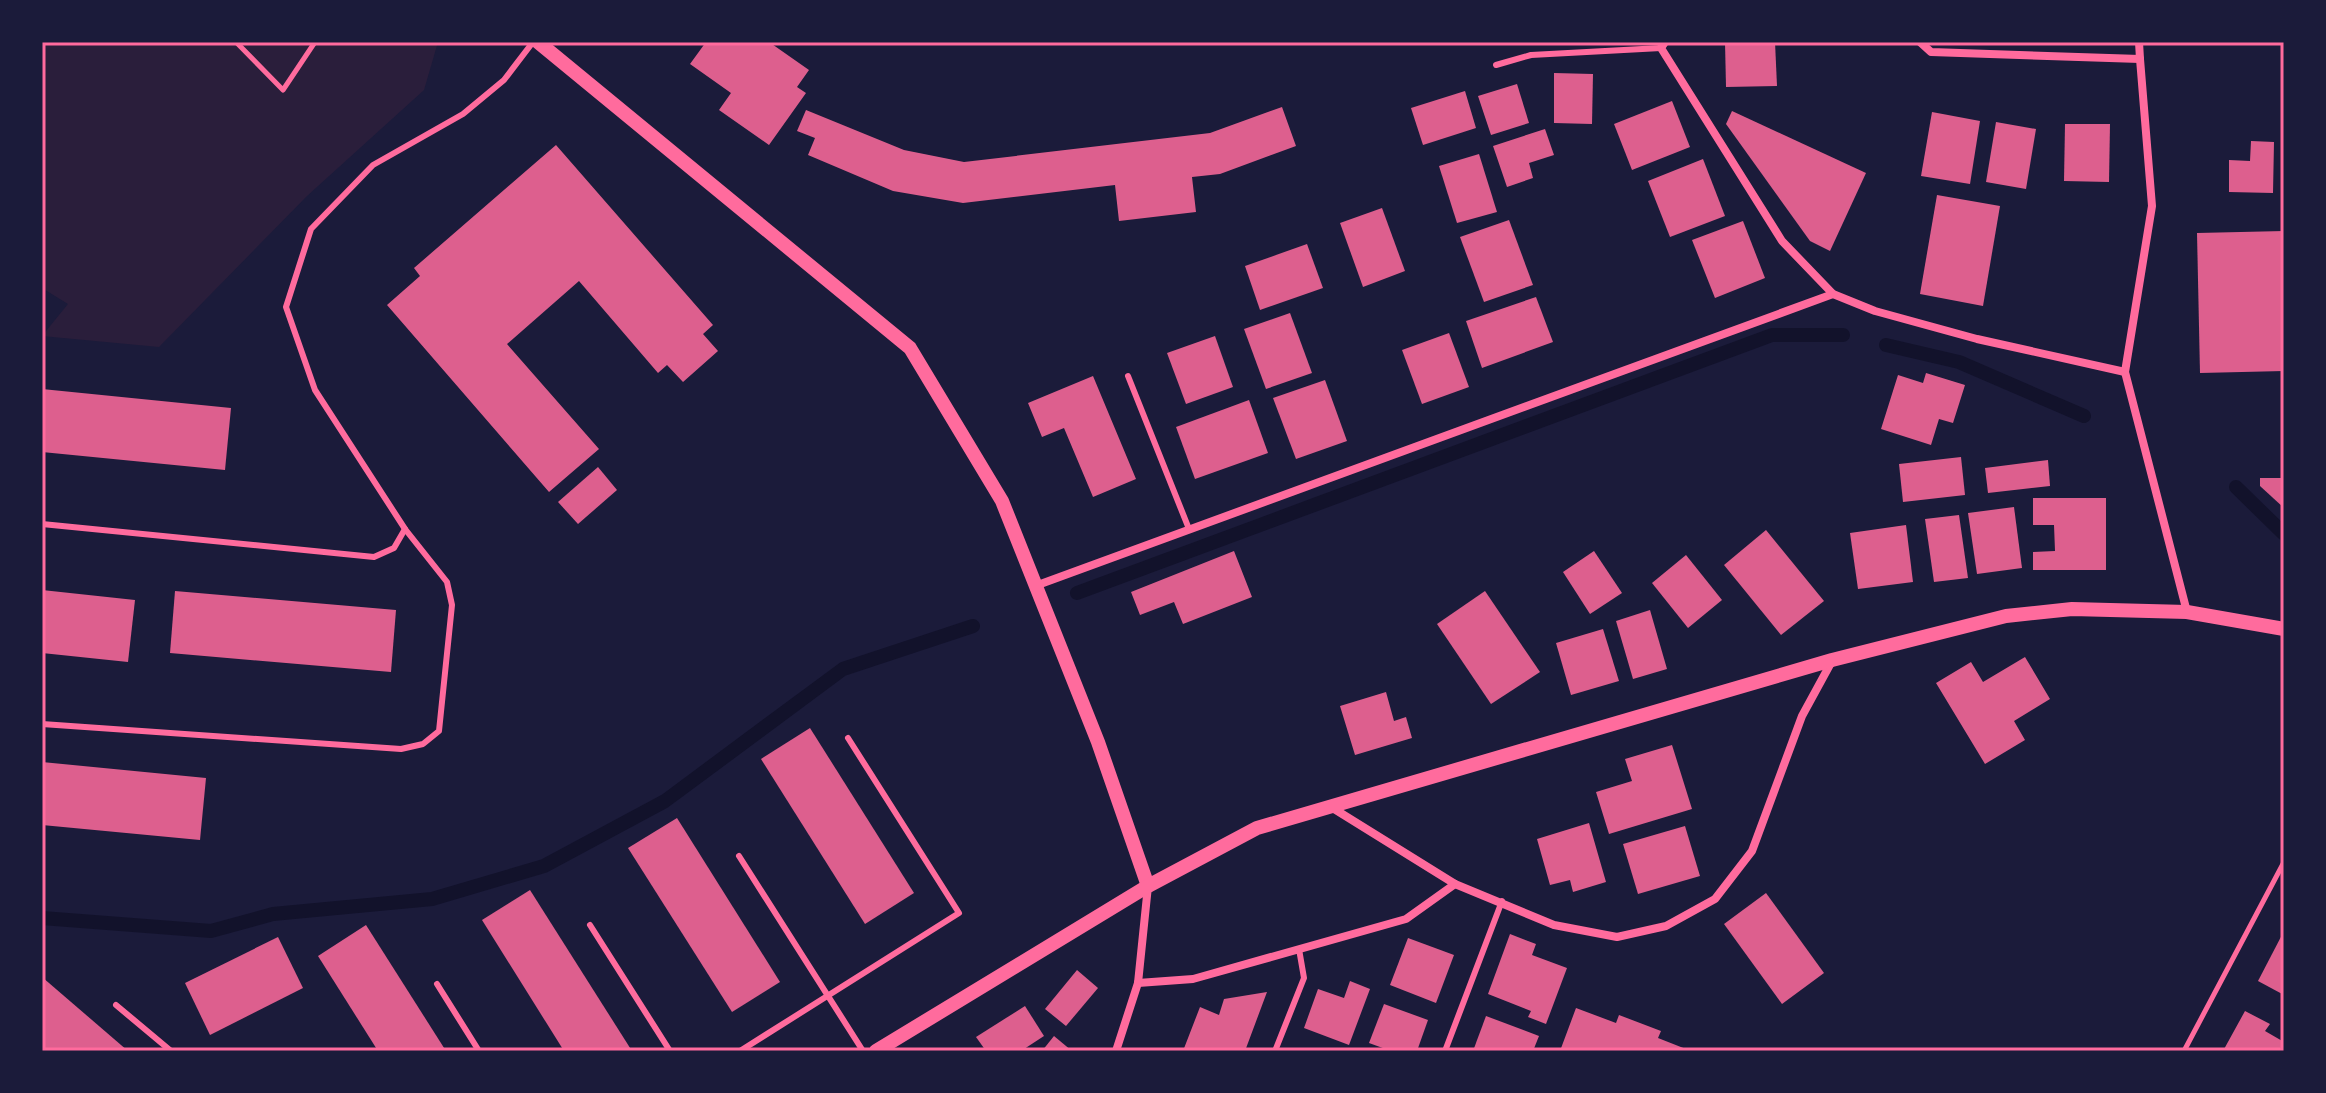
<svg xmlns="http://www.w3.org/2000/svg" width="2326" height="1093" font-family="Barlow,sans-serif">
<style>
.green{fill:#2a1e3b}
.lines{fill:none;stroke-linecap:round;stroke-linejoin:round}
.stream{stroke:#12122b;stroke-width:14}
.building{fill:#dd5f8e}
.path{stroke:#ff6b9d;stroke-width:5}
.service{stroke:#ff6b9d;stroke-width:6}
.minor{stroke:#ff6b9d;stroke-width:8}
.tertiary{stroke:#ff6b9d;stroke-width:14}
.neatline{fill:none;stroke:#ff6b9d;stroke-width:3}
</style>
<rect width="100%" height="100%" fill="#1b1b3a"/>
<polygon class="green" points="42,42 438,42 424,90 307,196 159,347 42,336 68,304 42,288"/>
<g class="lines">
<g class="stream">
<polyline points="1886,345 1959,362 2084,416"/>
<polyline points="2236,487 2284,534"/>
<polyline points="1077,593 1772,335 1843,335"/>
<polyline points="42,918 211,931 273,914 432,899 544,866 665,801 843,669 973,626"/>
</g>
</g>
<g class="building">
<polygon points="706,42 769,42 809,70 797,87 806,93 769,145 719,110 731,93 690,64"/>
<polygon points="1725,42 1775,42 1777,86 1726,87"/>
<polygon points="1554,73 1593,74 1592,124 1554,123"/>
<polygon points="1517,84 1529,123 1491,135 1478,96"/>
<polygon points="1465,91 1476,128 1423,145 1411,108"/>
<polygon points="1672,101 1690,147 1632,170 1614,124"/>
<polygon points="1282,107 1296,146 1220,174 1192,177 1196,212 1119,221 1115,185 963,203 893,191 808,155 815,138 797,131 806,110 904,150 964,162 1210,133"/>
<polygon points="1732,111 1866,173 1830,251 1810,241 1726,124"/>
<polygon points="1932,112 1980,121 1970,184 1921,176"/>
<polygon points="1996,122 2036,129 2026,189 1986,182"/>
<polygon points="2065,124 2110,124 2109,182 2064,181"/>
<polygon points="1545,129 1554,155 1529,163 1533,178 1507,187 1493,146"/>
<polygon points="2251,141 2274,142 2273,193 2229,192 2229,160 2250,161"/>
<polygon points="556,145 713,325 703,334 718,351 683,382 667,365 658,373 579,281 507,344 599,449 549,492 387,305 420,276 414,268"/>
<polygon points="1479,154 1497,212 1457,223 1439,166"/>
<polygon points="1703,159 1725,216 1670,237 1648,181"/>
<polygon points="1937,195 2000,206 1983,306 1920,294"/>
<polygon points="1382,208 1405,271 1363,287 1340,223"/>
<polygon points="1509,220 1533,285 1484,302 1460,237"/>
<polygon points="1743,221 1765,278 1715,298 1692,240"/>
<polygon points="2284,231 2284,371 2200,373 2197,233"/>
<polygon points="1307,244 1323,288 1260,310 1245,266"/>
<polygon points="1536,297 1553,342 1482,368 1466,321"/>
<polygon points="1290,313 1312,373 1266,389 1244,329"/>
<polygon points="1449,333 1469,387 1422,404 1402,350"/>
<polygon points="1215,336 1233,387 1186,404 1167,353"/>
<polygon points="1926,373 1965,385 1953,423 1939,419 1931,445 1881,429 1898,375 1923,383"/>
<polygon points="1093,376 1136,479 1093,497 1064,428 1042,437 1028,403"/>
<polygon points="1325,380 1347,441 1296,459 1273,398"/>
<polygon points="42,389 231,408 225,470 42,452"/>
<polygon points="1249,400 1268,453 1195,479 1176,427"/>
<polygon points="1961,457 1965,495 1903,502 1899,464"/>
<polygon points="2048,460 2050,486 1988,493 1985,468"/>
<polygon points="598,467 617,490 578,524 558,502"/>
<polygon points="2260,478 2284,478 2284,508 2260,486"/>
<polygon points="2033,498 2106,498 2106,570 2033,570 2033,552 2055,551 2054,525 2033,525"/>
<polygon points="2014,507 2022,568 1977,574 1968,513"/>
<polygon points="1959,515 1968,578 1934,582 1925,519"/>
<polygon points="1906,525 1913,582 1858,589 1850,533"/>
<polygon points="1766,530 1824,601 1781,635 1724,565"/>
<polygon points="1234,551 1252,597 1183,624 1174,602 1140,615 1131,592"/>
<polygon points="1594,551 1622,593 1590,614 1563,572"/>
<polygon points="1686,555 1722,600 1688,628 1652,583"/>
<polygon points="42,590 135,600 128,662 42,653"/>
<polygon points="175,591 396,610 391,672 170,653"/>
<polygon points="1485,591 1540,672 1491,704 1437,624"/>
<polygon points="1650,610 1667,669 1633,679 1616,621"/>
<polygon points="1603,629 1619,681 1571,695 1556,643"/>
<polygon points="2025,657 2050,699 2014,721 2025,740 1985,764 1936,683 1971,662 1983,682"/>
<polygon points="1386,692 1394,721 1406,717 1412,738 1355,755 1340,706"/>
<polygon points="810,728 914,893 865,924 761,759"/>
<polygon points="1672,745 1692,809 1609,834 1596,792 1632,781 1625,759"/>
<polygon points="42,762 206,778 200,840 42,825"/>
<polygon points="677,818 780,982 732,1012 628,848"/>
<polygon points="1589,823 1606,882 1573,892 1570,880 1550,885 1537,839"/>
<polygon points="1685,826 1700,876 1638,894 1623,844"/>
<polygon points="530,890 632,1051 564,1051 482,920"/>
<polygon points="1766,893 1824,973 1782,1004 1724,924"/>
<polygon points="366,925 446,1051 378,1051 318,956"/>
<polygon points="2284,931 2284,995 2258,981"/>
<polygon points="1510,934 1536,944 1532,955 1567,968 1546,1024 1528,1017 1531,1011 1488,994"/>
<polygon points="278,937 303,988 210,1035 185,983"/>
<polygon points="1408,938 1454,955 1436,1003 1390,985"/>
<polygon points="1077,970 1098,988 1066,1026 1045,1009"/>
<polygon points="42,977 128,1051 42,1051"/>
<polygon points="1350,981 1370,989 1349,1045 1304,1028 1318,989 1344,998"/>
<polygon points="1267,992 1245,1051 1183,1051 1200,1007 1219,1015 1224,999"/>
<polygon points="1384,1004 1428,1020 1417,1051 1391,1051 1369,1043"/>
<polygon points="1025,1006 1044,1036 1021,1051 986,1051 976,1037"/>
<polygon points="1576,1008 1616,1023 1619,1015 1661,1031 1658,1038 1691,1051 1560,1051"/>
<polygon points="2245,1011 2270,1024 2265,1031 2284,1042 2279,1051 2223,1051"/>
<polygon points="1486,1016 1539,1036 1533,1051 1473,1051"/>
<polygon points="1054,1036 1072,1051 1042,1051"/>
</g>
<g class="lines">
<g class="path">
<polyline points="236,42 283,90 315,42"/>
<polyline points="390,42 433,42"/>
<polyline points="2184,1051 2284,862"/>
</g>
<g class="service">
<polyline points="1496,65 1531,55 1661,48"/>
<polyline points="1128,376 1189,529"/>
<polyline points="42,524 374,557 394,548 405,529"/>
<polyline points="42,724 401,749 423,744 439,731 452,605 447,582 405,529 315,390 286,307 311,229 373,165 463,114 504,80 533,42"/>
<polyline points="739,856 863,1051"/>
<polyline points="590,925 670,1051"/>
<polyline points="437,984 479,1051"/>
<polyline points="116,1005 171,1051"/>
<polyline points="740,1051 959,913 848,738"/>
<polyline points="1275,1051 1304,978 1299,949"/>
<polyline points="1445,1051 1502,901"/>
</g>
<g class="minor">
<polyline points="1665,42 1661,48 1782,241 1833,294 1875,311 1977,339 2125,372"/>
<polyline points="1920,42 1931,52 2140,59 2139,42"/>
<polyline points="2140,59 2152,206 2125,372 2187,612"/>
<polyline points="1035,586 1833,294"/>
<polyline points="1331,807 1455,884 1554,925 1617,937 1666,926 1715,899 1752,851 1802,716 1832,661"/>
<polyline points="1138,983 1193,979 1406,919 1455,884"/>
<polyline points="1116,1051 1138,983 1148,886"/>
</g>
<g class="tertiary">
<polyline points="538,42 910,348 1002,501 1098,742 1148,886"/>
<polyline points="876,1051 1148,886 1257,828 1832,660 2006,616 2072,609 2187,612 2284,629"/>
</g>
</g>
<rect width="2326" height="1093" fill="none" stroke="#1b1b3a" stroke-width="88"/>
<rect x="44" y="44" width="2238" height="1005" class="neatline"/>
</svg>
